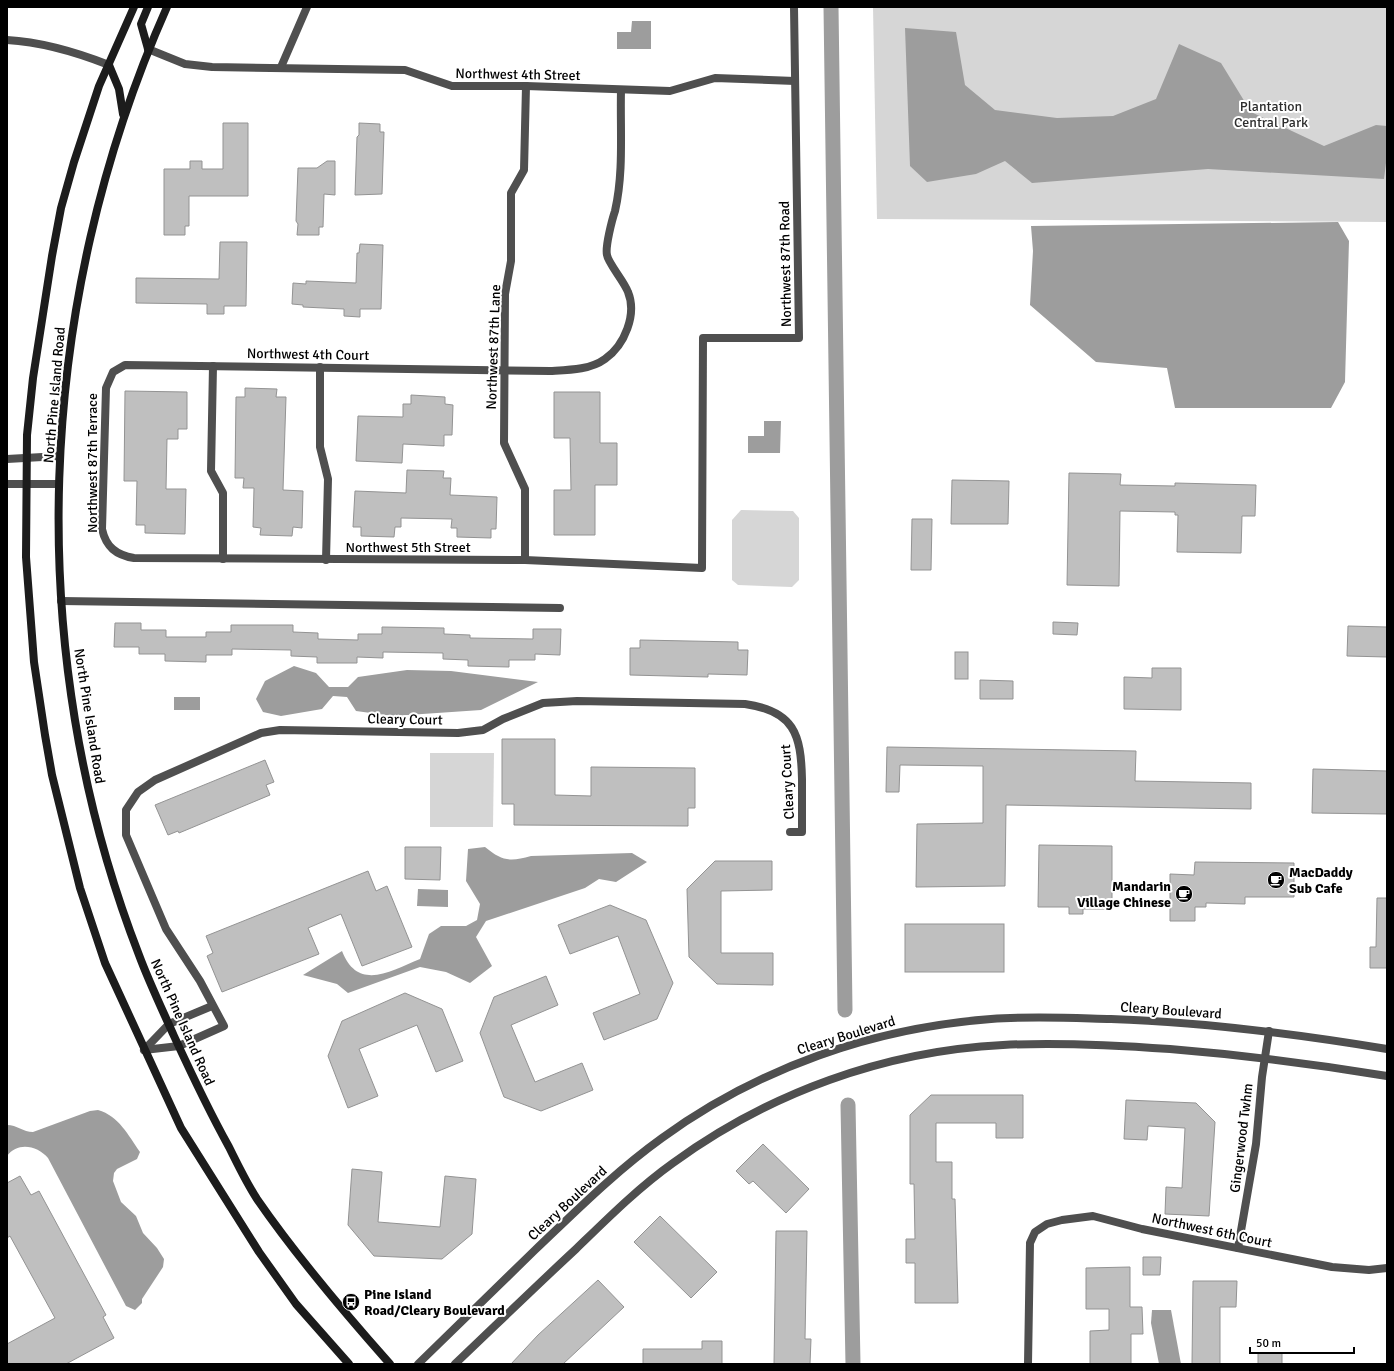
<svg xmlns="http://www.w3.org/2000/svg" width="1394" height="1371" font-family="Signika,sans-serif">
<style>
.green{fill:#d6d6d6}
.water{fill:#9d9d9d}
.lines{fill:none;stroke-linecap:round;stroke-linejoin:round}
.canal{stroke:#9d9d9d;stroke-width:15}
.building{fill:#bfbfbf;stroke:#939393}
.minor{stroke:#4f4f4f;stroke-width:8}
.tertiary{stroke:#4f4f4f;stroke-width:8}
.secondary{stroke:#1c1c1c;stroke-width:8}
.labels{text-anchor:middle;stroke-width:4;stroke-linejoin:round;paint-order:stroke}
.street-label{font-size:14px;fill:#000;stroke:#fff}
.park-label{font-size:14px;fill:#2d2d2d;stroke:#fff}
.poi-label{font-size:14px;font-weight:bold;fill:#000;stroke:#fff;text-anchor:start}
</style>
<rect width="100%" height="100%" fill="#fff"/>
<g class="green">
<polygon points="873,7 1387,7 1387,222 877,219"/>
<polygon points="741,510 793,511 799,518 799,580 792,587 738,585 732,580 732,520"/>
<polygon points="430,753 494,753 493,827 430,827"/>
</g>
<g class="water">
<polygon points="632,21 651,21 651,49 617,49 617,32 631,32"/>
<polygon points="905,28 956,32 965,85 995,110 1057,118 1113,116 1156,99 1179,44 1221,63 1251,112 1324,146 1376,125 1387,126 1387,155 1384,179 1208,169 1032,183 1005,161 976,174 927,182 910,166"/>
<polygon points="1338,222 1349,241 1345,382 1331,408 1175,408 1167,368 1096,362 1030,305 1033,251 1031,226"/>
<polygon points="764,421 781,421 780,453 748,453 748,436 764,436"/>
<polygon points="294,666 316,673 329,687 348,687 358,677 407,670 451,671 538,682 481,710 393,716 356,711 347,697 333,696 322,709 281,716 263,712 256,699 265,681"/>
<rect x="174" y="697" width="26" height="13"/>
<path d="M 485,847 C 502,861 510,862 531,856 L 632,853 L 647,862 L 616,882 L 599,879 L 585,888 L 486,921 L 476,937 L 492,966 L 470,983 L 446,972 L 420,967 L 348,993 L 337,984 L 303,975 L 342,951 C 358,992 391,971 420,959 L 429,934 L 441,926 L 466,926 L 477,920 L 480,904 L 466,881 L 468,849 Z"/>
<polygon points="418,889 448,890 448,907 417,906"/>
<path d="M 98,1110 C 119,1116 128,1135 140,1152 L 137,1159 L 117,1169 L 114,1173 L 113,1181 L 121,1202 L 136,1216 L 143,1233 L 157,1248 L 164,1259 L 163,1267 L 142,1299 L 142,1303 L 135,1310 L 126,1306 L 48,1158 C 38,1146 18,1141 7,1156 L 7,1125 C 17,1125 23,1132 33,1132 L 90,1111 Z"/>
<polygon points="1152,1310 1171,1310 1181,1364 1159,1364 1151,1323"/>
</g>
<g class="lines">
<g class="canal">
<polyline points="831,7 845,1010"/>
<polyline points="848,1105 853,1364"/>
</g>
</g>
<g class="building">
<polygon points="223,123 248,123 248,196 189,196 189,226 185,226 185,235 164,235 164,169 190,169 190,161 202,161 202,169 223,169"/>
<polygon points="359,123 380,124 380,132 384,132 382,194 355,195 357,137 359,135"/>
<polygon points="327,161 335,161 335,195 324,194 323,227 319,227 319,235 297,235 298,224 296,221 298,168 317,168"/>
<polygon points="220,242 247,242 246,306 224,306 224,314 207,314 207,304 136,303 136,278 219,279"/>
<polygon points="360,244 383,245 381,309 360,309 360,317 344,316 344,309 303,307 303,305 292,304 293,283 306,284 306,281 356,283 357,253 359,253"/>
<polygon points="245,388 277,389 276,397 286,397 283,490 303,491 302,528 293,527 292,536 260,535 261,528 253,527 254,488 243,488 244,478 235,478 236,397 245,397"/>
<polygon points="125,391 187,392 187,429 178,429 178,439 167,439 166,489 186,489 185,534 145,533 145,525 136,525 137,481 124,481"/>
<polygon points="554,392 600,392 600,443 617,443 617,485 595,485 595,535 554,535 554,490 571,490 570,438 554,438"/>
<polygon points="411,395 445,397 445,404 453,405 452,435 444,435 444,446 403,444 402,463 356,461 358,416 403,417 403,404 411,404"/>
<polygon points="407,470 444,471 443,478 451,478 450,495 497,497 496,529 491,529 491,538 457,537 457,528 451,528 452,519 401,518 401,527 395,527 394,537 361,536 361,527 353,527 355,491 406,493"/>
<polygon points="1069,473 1121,474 1120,485 1175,486 1175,483 1256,485 1255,516 1242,516 1241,553 1177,552 1178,515 1175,515 1175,512 1120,511 1119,586 1067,585"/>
<polygon points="952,480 1009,481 1008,524 951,524"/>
<polygon points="912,519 932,519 931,570 911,570"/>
<polygon points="1053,622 1078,623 1077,635 1053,634"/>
<polygon points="115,623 141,623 141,630 166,630 166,637 206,637 206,632 231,632 231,625 293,625 293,632 318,633 318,639 358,640 358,634 382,634 382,627 444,628 444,634 470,635 470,638 533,639 533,629 561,629 560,655 535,654 535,660 509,660 509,667 468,666 468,660 443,659 443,653 383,652 383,658 357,657 357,663 317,663 317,657 291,656 291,650 232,649 232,655 206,655 206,662 165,661 165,654 139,654 139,647 114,647"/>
<polygon points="1348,626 1387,627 1387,657 1347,656"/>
<polygon points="640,640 738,642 738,650 748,650 747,675 708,674 708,677 630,675 630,648 640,648"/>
<rect x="955" y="652" width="13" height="27"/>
<polygon points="1152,668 1181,668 1181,710 1124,709 1124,677 1152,678"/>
<polygon points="980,680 1013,681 1013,699 980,699"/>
<polygon points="502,739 555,739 555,795 591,796 591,767 695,768 695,808 688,808 688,826 514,825 514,804 502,804"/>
<polygon points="887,747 1136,751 1135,781 1251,783 1251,809 1006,805 1005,886 916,887 917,824 983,823 983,766 900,765 899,792 886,792"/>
<polygon points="265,760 274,782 266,785 270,795 179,833 178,831 168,835 155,805"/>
<polygon points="1313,769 1387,771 1387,814 1312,813"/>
<polygon points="1039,845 1112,846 1112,909 1083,909 1083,914 1069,914 1069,907 1038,907"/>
<polygon points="405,847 441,847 440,880 405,879"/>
<polygon points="715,861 772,861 772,890 721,891 721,953 773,953 773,985 717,984 689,957 687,889"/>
<polygon points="1195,862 1294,863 1294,897 1245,897 1245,904 1206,903 1206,907 1195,907 1195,921 1170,921 1170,874 1194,875"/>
<polygon points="368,871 376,891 387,886 412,947 362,966 341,914 308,928 319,954 222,992 207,956 213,953 206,936"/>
<polygon points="1377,898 1387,898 1387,968 1370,968 1370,947 1376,947"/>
<polygon points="610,905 646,920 673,983 657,1019 604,1040 593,1013 640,994 618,936 570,954 558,925"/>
<rect x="905" y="924" width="99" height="48"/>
<polygon points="546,976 558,1005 511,1025 535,1082 582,1063 593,1090 541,1111 504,1097 480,1033 494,997"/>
<polygon points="405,993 442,1009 463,1061 436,1072 417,1025 359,1049 378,1096 348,1108 328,1056 342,1021"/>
<polygon points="931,1095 1023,1095 1023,1138 996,1138 996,1123 936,1123 936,1162 952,1162 952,1199 955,1199 958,1303 915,1303 915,1263 906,1263 906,1239 915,1239 914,1184 910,1184 910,1115"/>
<polygon points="1126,1100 1196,1103 1215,1122 1209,1216 1165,1214 1166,1187 1182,1188 1185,1128 1148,1126 1147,1140 1124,1139"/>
<polygon points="763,1144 809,1189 786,1213 753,1181 749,1184 736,1171"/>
<polygon points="352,1169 382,1172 378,1222 440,1227 445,1176 476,1179 472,1234 442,1259 374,1256 348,1225"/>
<polygon points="20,1176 31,1195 39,1191 106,1315 103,1317 114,1338 66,1364 7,1364 7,1344 55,1318 10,1236 7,1238 7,1183"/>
<polygon points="660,1216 717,1272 691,1298 634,1242"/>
<polygon points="776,1231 807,1231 805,1339 811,1339 810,1364 774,1364"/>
<polygon points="1143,1257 1161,1257 1160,1275 1143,1275"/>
<polygon points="1130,1267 1130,1307 1142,1307 1143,1334 1131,1334 1131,1364 1090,1364 1090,1331 1109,1330 1109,1309 1086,1309 1086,1268"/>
<polygon points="598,1280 624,1307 563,1364 511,1364 538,1335"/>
<polygon points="1193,1281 1237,1281 1236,1307 1220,1307 1220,1364 1192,1364"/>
<polygon points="702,1341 722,1341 722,1364 643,1364 643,1349 702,1349"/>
<rect x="1258" y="1353" width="24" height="11"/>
</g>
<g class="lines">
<g class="minor">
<path d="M 7,40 C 42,42 76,52 109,65"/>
<polyline points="148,49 185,64 212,67 405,70 452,86 526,86 670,91 715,78 795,81"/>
<polyline points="281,67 307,7"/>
<path d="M 621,90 C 620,130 624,172 615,211 C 612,220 605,247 607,255 C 608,263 624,281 628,292 C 637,314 625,345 605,359 C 590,370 568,370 550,371 L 125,365 L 113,372 L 106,388 L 102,529 C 106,547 116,555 134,558 L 525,560 L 702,568 L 703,338 L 799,338 L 794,7"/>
<polyline points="213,366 211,471 223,493 223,559"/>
<polyline points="320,367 320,447 328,479 326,560"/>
<polyline points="525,560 525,489 504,443 505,294 511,261 511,193 524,170 526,86"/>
<polyline points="61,601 560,608"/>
<path d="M 144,1050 L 179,1046 L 224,1026 L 200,981 L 166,929 L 126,835 L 126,810 L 138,792 L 155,780 L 261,733 L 280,730 L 458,733 L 483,730 L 503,719 L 543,703 L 577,701 L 745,704 C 794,711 801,734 802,779 C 802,797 802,814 802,832 L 790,832"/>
<polyline points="144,1050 169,1024 212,1006"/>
<polyline points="1238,1248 1256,1144 1262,1077 1269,1031"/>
<polyline points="1028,1364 1030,1243 1035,1232 1047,1224 1062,1220 1093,1216 1142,1229 1332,1267 1369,1270 1387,1268"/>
</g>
<g class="tertiary">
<polyline points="7,459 60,456"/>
<polyline points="7,484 59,484"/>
<path d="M 418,1364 C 457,1326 496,1288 535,1250 C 576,1211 616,1171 662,1138 C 758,1068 873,1028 991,1019 C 1031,1016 1071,1018 1111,1019 C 1204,1022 1296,1034 1387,1049"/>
<path d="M 455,1364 C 495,1326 535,1287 576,1249 C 607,1219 638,1188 673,1163 C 769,1093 884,1051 1003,1045 C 1058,1042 1114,1045 1170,1049 C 1243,1055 1315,1064 1387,1076"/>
</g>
<g class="secondary">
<polyline points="134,7 99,86 74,162 61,208 52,256 33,378 27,435 26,557 34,662 45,735 52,775 80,888 105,963 181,1128 259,1252 296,1304 349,1364"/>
<polyline points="148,7 141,24 148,49"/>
<path d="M 167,7 C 35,304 21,651 139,955 C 149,982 162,1009 174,1036 C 191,1073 209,1111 229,1147 C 238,1165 246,1182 257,1199 C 297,1257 343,1311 390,1364"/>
<polyline points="109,65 119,89 123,114"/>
</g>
</g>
<defs>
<symbol id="cafe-disc" viewBox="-11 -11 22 22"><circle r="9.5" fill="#000" stroke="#fff"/><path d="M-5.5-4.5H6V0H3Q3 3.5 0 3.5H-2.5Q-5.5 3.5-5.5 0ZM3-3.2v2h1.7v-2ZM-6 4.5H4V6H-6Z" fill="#fff"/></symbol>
<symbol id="bus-disc" viewBox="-11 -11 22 22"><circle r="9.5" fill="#000" stroke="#fff"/><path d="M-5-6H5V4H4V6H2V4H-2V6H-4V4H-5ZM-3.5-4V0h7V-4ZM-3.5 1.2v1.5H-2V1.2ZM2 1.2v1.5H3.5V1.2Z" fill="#fff"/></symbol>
</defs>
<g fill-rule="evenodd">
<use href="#cafe-disc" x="1266" y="870" width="20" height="20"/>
<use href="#cafe-disc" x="1174" y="884" width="20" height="20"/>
<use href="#bus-disc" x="341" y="1292" width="20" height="20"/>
</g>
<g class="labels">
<g class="street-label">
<text transform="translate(518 74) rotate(1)" y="5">Northwest 4th Street</text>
<text transform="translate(785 264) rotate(-91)" y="5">Northwest 87th Road</text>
<text transform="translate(493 347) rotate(-88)" y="5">Northwest 87th Lane</text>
<text transform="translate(308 354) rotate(1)" y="5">Northwest 4th Court</text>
<text transform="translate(54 395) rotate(-85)" y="5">North Pine Island Road</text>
<text transform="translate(92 463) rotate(-90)" y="5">Northwest 87th Terrace</text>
<text x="408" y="552">Northwest 5th Street</text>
<text transform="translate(90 716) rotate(81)" y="5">North Pine Island Road</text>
<text transform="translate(405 719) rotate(1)" y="5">Cleary Court</text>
<text transform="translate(787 782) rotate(-93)" y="5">Cleary Court</text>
<text transform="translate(1171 1010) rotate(4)" y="5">Cleary Boulevard</text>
<text transform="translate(183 1022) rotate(66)" y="5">North Pine Island Road</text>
<text transform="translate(846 1035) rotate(-17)" y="5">Cleary Boulevard</text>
<text transform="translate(1241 1138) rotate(-83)" y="5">Gingerwood Twhm</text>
<text transform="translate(567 1203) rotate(-43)" y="5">Cleary Boulevard</text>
<text transform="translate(1212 1230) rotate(12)" y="5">Northwest 6th Court</text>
</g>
<g class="park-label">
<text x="1271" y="111">Plantation<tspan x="1271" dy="16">Central Park</tspan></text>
</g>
<g class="poi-label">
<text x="1289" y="877">MacDaddy<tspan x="1289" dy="16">Sub Cafe</tspan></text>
<text x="1171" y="891" text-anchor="end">Mandarin<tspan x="1171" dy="16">Village Chinese</tspan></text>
<text x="364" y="1299">Pine Island<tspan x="364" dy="16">Road/Cleary Boulevard</tspan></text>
</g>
</g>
<rect width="1394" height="1371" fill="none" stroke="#000000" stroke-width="16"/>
<path d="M1250 1347v6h104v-6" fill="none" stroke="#000000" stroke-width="2"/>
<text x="1256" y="1347" font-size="12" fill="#000000" stroke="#ffffff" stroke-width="3" paint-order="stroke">50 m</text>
</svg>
